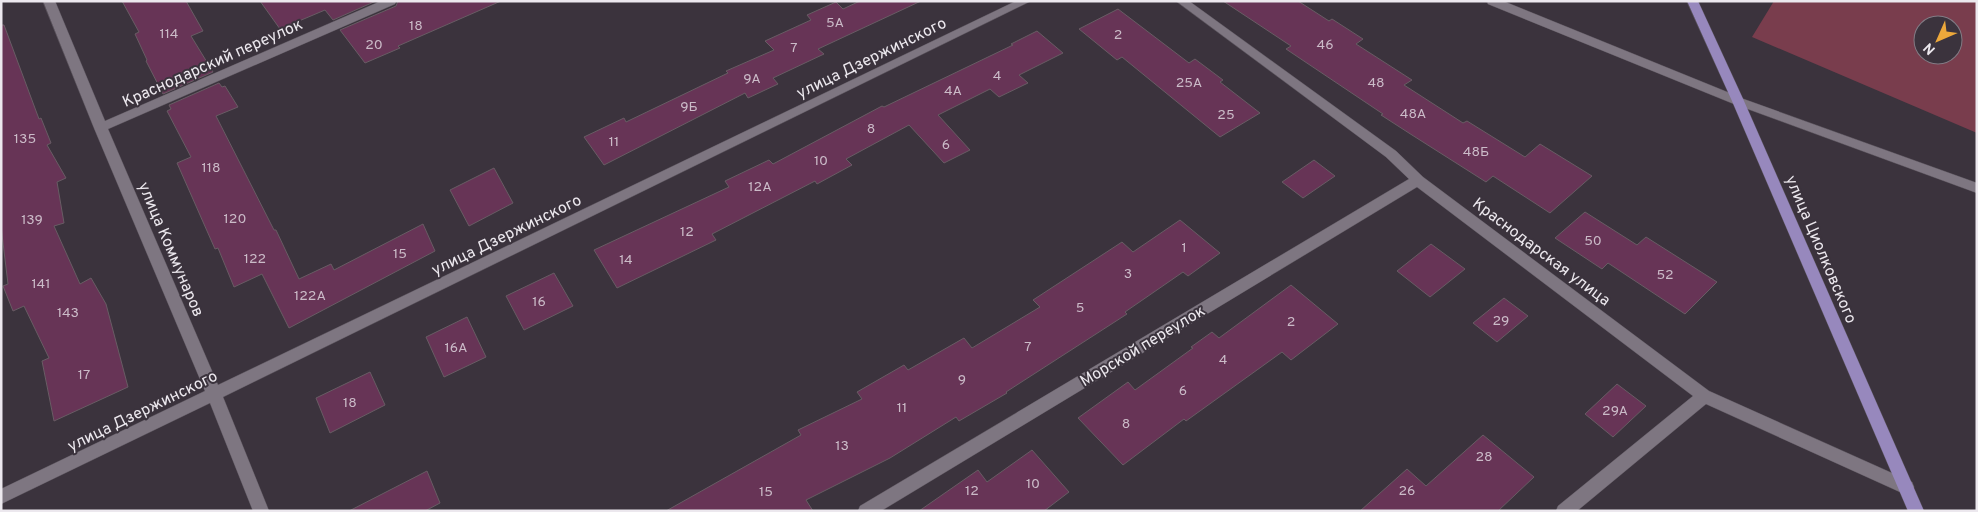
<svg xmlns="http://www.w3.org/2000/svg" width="1978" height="512" font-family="Overpass,sans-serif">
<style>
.green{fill:#793d4d;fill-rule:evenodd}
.building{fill:#673456;stroke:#685c64}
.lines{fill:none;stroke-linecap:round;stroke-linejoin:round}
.service-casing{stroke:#575059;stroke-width:1}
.minor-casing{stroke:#575059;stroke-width:1}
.primary-casing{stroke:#575059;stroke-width:1}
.service{fill:#7e7681;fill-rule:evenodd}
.minor{fill:#7e7681;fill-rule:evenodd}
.primary{fill:#9788bd;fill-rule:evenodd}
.labels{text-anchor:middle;stroke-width:4;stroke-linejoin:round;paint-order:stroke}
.number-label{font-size:14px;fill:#cbbbc8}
.street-label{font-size:16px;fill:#ece8ee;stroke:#3b333d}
</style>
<rect width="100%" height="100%" fill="#3b333d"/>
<path class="green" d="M 1774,1 L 1977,1 L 1977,133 L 1752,37 ZM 1923,25 L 1953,25 L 1953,55 L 1923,55 Z"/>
<g class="building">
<polygon points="122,1 186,1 203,31 191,36 213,72 163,94 146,61 147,60 135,34 139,32"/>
<polygon points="260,1 376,1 333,20 325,10 280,29"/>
<polygon points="398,1 501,1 398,46 400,48 365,63 340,30 396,6"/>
<polygon points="860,1 921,1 818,49 824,54 773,78 778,84 748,98 745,93 604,165 584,137 624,118 626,122 728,73 726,71 774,50 765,41 811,20 807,15 836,2 843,9"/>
<polygon points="1223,1 1298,1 1329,21 1332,19 1363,39 1356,44 1412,80 1404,85 1463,123 1467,121 1525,157 1540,144 1592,176 1550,213 1493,176 1486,182 1412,135 1381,115 1383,114 1286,49 1291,46"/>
<polygon points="1118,9 1189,63 1195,59 1223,80 1220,82 1260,113 1220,137 1122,57 1117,60 1079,29"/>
<polygon points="1,25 4,25 39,119 41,118 51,143 47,145 66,178 57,182 64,223 54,226 80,284 91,278 106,304 128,387 54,421 42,361 49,358 24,306 13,311 3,286 8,284 1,226"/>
<polygon points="1037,31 1063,53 1019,75 1028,83 999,97 990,89 938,115 970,150 944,163 909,125 846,159 852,165 817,184 815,181 712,234 716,240 617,288 594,250 729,187 725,181 769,160 773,164 882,106 884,107 1013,45 1011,44"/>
<polygon points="219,83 222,87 225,86 238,107 216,116 274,230 276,230 299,279 331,264 334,270 423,224 435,251 289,328 262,274 234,287 218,248 215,249 177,163 191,157 167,111 171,109 169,105"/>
<polygon points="1314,160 1335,176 1303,198 1282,182"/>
<polygon points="494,168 513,203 469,226 450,190"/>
<polygon points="1585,212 1637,245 1646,237 1717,282 1685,314 1608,263 1602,269 1555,238"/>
<polygon points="1180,220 1220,253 1188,276 1183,272 1125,312 1127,314 1006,392 1007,393 959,421 956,417 890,458 806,500 813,511 666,511 801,435 798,430 862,399 857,392 904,365 908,370 964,338 972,348 1040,307 1033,300 1122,242 1133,252"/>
<polygon points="1431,244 1465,269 1430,297 1397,271"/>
<polygon points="554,273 573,306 524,330 506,296"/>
<polygon points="1291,285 1338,324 1291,360 1282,352 1186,421 1184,419 1123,465 1078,418 1128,382 1135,390 1193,348 1191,347 1212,332 1219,338"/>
<polygon points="1504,298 1528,316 1497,342 1473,323"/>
<polygon points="467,317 486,357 444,377 426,337"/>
<polygon points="370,372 385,405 330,433 316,398"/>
<polygon points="1617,384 1646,406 1613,437 1585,414"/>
<polygon points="1483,435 1534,477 1498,511 1360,511 1407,469 1426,486"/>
<polygon points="1032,450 1069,492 1044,511 919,511 978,470 987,482"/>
<polygon points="427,471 440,503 425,511 349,511"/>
</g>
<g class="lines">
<defs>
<polygon id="service" points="1738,97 1977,183 1977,193 1734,104 1732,101 1734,98"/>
<g id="minor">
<polygon points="43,1 55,1 105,121 381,1 396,1 395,4 108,129 218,385 1016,1 1031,1 223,397 269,511 253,511 210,403 1,504 1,489 205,391 94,128"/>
<polygon points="1176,1 1189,1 1396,151 1423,177 1709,391 1912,482 1914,487 1912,492 1906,494 1900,492 1706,404 1577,511 1556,511 1558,506 1693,396 1417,187 881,511 858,511 860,506 1409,179 1386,157"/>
<polygon points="1487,1 1503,1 1742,98 1744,101 1742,104 1734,104 1488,4"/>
</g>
<polygon id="primary" points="1687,1 1698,1 1744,101 1924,511 1908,511 1732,101"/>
</defs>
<use href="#service" class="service-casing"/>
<use href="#minor" class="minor-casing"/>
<use href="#primary" class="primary-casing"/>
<use href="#service" class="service"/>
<use href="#minor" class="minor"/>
<use href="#primary" class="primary"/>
</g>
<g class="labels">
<g class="number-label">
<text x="835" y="27">5А</text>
<text x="416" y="30">18</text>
<text x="169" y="38">114</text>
<text x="1118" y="39">2</text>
<text x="374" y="49">20</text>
<text x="1325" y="49">46</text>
<text x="794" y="52">7</text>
<text x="997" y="80">4</text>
<text x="752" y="83">9А</text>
<text x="1189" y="87">25А</text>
<text x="1376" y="87">48</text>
<text x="953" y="95">4А</text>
<text x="689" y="111">9Б</text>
<text x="1413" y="118">48А</text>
<text x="1226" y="119">25</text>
<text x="871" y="133">8</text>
<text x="25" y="143">135</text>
<text x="614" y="146">11</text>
<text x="946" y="149">6</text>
<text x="1476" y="156">48Б</text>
<text x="821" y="165">10</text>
<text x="211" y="172">118</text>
<text x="760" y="191">12А</text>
<text x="235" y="223">120</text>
<text x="32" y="224">139</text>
<text x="687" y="236">12</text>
<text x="1593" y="245">50</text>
<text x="1184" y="252">1</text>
<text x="400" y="258">15</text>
<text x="255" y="263">122</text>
<text x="626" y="264">14</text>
<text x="1128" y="278">3</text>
<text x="1665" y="279">52</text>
<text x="41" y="288">141</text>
<text x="310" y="300">122А</text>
<text x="539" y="306">16</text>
<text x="1080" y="312">5</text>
<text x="68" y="317">143</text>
<text x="1501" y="325">29</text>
<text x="1291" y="326">2</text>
<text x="1028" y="351">7</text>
<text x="456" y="352">16А</text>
<text x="1223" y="364">4</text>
<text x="84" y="379">17</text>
<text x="962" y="384">9</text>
<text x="1183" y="395">6</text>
<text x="350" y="407">18</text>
<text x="902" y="412">11</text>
<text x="1615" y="415">29А</text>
<text x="1126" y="428">8</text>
<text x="842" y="450">13</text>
<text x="1484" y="461">28</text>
<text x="1033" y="488">10</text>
<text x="972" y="495">12</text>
<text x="1407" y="495">26</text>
<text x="766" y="496">15</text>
</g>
<g class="street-label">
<text transform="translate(871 57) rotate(-26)" y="6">улица Дзержинского</text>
<text transform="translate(212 62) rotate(-24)" y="6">Краснодарский переулок</text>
<text transform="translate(506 234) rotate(-26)" y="6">улица Дзержинского</text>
<text transform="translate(172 249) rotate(67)" y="6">улица Коммунаров</text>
<text transform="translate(1822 249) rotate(67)" y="6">улица Циолковского</text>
<text transform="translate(1542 251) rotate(37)" y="6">Краснодарская улица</text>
<text transform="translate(1142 345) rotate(-31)" y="6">Морской переулок</text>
<text transform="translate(142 410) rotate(-26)" y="6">улица Дзержинского</text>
</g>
</g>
<rect width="1978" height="512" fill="none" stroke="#ece8ee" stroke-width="5"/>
<g transform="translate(1938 40) rotate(225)"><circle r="24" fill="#3b333d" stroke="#827b84"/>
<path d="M0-4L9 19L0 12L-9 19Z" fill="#eda83b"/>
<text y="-8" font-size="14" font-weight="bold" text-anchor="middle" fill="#ece8ee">N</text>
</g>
</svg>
